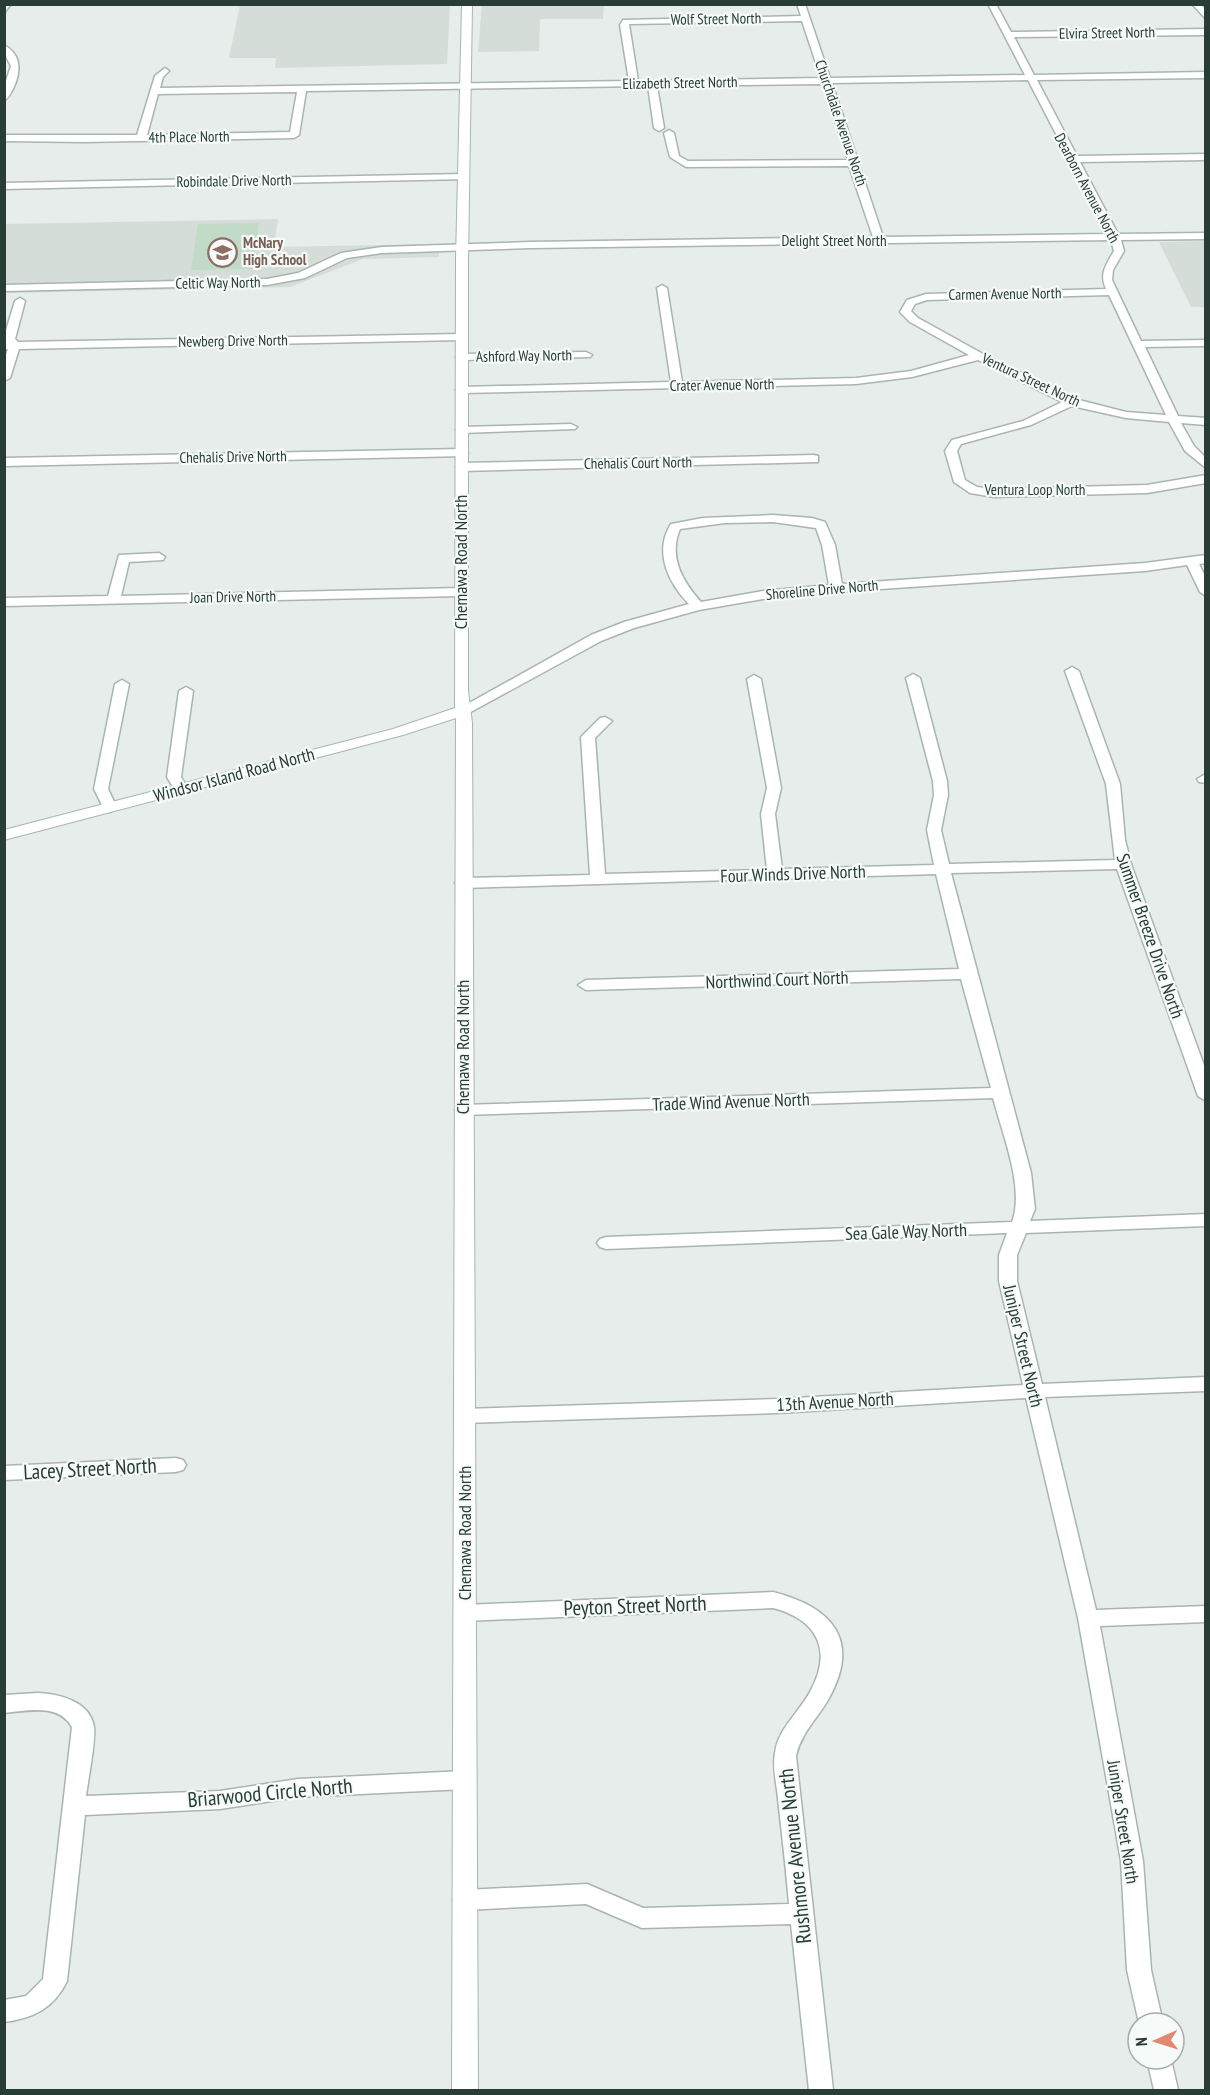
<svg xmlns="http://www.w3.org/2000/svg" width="1210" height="2095" font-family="'PT Sans Narrow',sans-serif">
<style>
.built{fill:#d4ddd8}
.green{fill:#c2dbc8}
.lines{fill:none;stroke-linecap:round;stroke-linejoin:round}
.street-casing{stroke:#a9b5b0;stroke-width:3}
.secondary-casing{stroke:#a5b7b1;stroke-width:2}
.street{fill:#fff;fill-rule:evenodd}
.secondary{fill:#fff;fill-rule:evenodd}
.labels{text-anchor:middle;stroke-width:4.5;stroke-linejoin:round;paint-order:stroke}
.far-street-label{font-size:15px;fill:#273d36;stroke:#f6faf8}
.far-education-label{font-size:15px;font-weight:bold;fill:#785e54;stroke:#f6faf8;text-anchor:start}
.street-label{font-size:18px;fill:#273d36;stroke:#f6faf8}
.near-street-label{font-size:21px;fill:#273d36;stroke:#f6faf8}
</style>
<rect width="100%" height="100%" fill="#e6edea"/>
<g class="built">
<polygon points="240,5 450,5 447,64 275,68 276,58 229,58"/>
<polygon points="482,5 604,5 603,19 540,19 539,51 478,52"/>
<polygon points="278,219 274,247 439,244 439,257 363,259 290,287 5,293 4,224"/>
<polygon points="1205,241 1205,307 1191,307 1159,242"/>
</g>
<polygon class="green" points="259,223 253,269 191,270 198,224"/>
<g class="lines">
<defs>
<g id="street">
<polygon points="4,4 11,4 4,13"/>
<path d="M 797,4 L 805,4 L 830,78 L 1025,75 L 988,4 L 996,4 L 1011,32 L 1206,29 L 1206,35 L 1014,37 L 1034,75 L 1206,72 L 1206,78 L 1037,80 L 1077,156 L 1206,154 L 1206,160 L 1080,162 L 1118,234 L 1206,233 L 1206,239 L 1121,240 L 1124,251 L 1113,270 L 1112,280 L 1141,341 L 1206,340 L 1206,346 L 1145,347 L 1178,416 L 1206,418 L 1206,425 L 1181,423 L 1194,446 L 1206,458 L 1206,468 L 1185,451 L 1169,422 L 1126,418 L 1072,406 L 1031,425 L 961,444 L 957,451 L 965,480 L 977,487 L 994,489 L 1147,485 L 1206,475 L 1206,483 L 1147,493 L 994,497 L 970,493 L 954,482 L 945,451 L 952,440 L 1023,421 L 1062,402 L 978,360 L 912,377 L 856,384 L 462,393 L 456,390 L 462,387 L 671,382 L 657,288 L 662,285 L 667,288 L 682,382 L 856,378 L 911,371 L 969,355 L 910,322 L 900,312 L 907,300 L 926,294 L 1106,289 C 1099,274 1106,265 1114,251 L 1111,240 L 531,248 L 382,253 L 347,258 L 305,278 L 267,285 L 4,291 L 4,285 L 267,279 L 298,273 L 341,253 L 382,247 L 531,242 L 873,237 L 849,166 L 686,167 L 670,157 L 664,133 L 669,130 L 674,133 L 679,156 L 688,161 L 848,160 L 823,84 L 657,86 L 664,128 L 659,131 L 654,128 L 648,86 L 306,91 L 299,135 L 294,138 L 84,142 L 4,141 L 4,135 L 137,135 L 155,76 L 165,68 L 169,71 L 163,77 L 160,88 L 629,81 L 620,25 L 623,20 L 801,16 ZM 802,21 L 821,78 L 638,81 L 629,24 ZM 1028,80 L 1108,234 L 883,237 L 832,83 ZM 297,92 L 290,132 L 147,135 L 158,94 ZM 1109,295 L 1166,415 L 1126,412 L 1075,399 L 983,354 L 918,318 L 911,311 L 915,304 L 927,300 Z"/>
<polygon points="1192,4 1201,4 1206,11 1206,19"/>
<path d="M 4,45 C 22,55 21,72 13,89 C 10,94 9,97 4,101 L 4,87 L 11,66 L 4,53 Z"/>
<polygon points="464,174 467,175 467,179 4,189 4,183"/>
<polygon points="20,298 25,301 15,339 18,342 462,334 467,337 462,340 19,349 10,378 4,381 4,360 8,349 4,349 4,337 15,301"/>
<polygon points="586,352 592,355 590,357 462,360 456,357 462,354"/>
<polygon points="571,424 577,427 575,429 462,433 456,430 462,427"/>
<polygon points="462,449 468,453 466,456 4,466 4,458"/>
<polygon points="814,455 818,456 818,462 462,471 456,467 462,463"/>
<path d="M 773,515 L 812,518 L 825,522 L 835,545 L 842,584 L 1145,563 L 1206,555 L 1206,563 L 1199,564 L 1206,578 L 1206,596 L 1200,592 L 1187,565 L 1145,571 L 836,592 L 763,599 L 699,610 L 634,628 L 601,641 L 467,714 L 457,714 L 455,711 L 591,635 L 624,622 L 689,604 C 669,584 653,552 671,524 L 703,518 ZM 773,522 L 816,528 L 822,545 L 829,585 L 763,591 L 701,602 C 683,582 668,557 680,529 L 725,523 Z"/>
<polygon points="159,553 165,557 163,560 129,562 121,596 461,588 467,592 461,596 4,606 4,598 108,596 119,555"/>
<path d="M 1072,667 L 1079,671 L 1120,784 L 1125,840 L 1131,864 L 1206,1071 L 1206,1101 L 1198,1096 L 1117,869 L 951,873 L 1031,1173 L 1035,1209 L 1030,1221 L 1206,1214 L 1206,1226 L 1026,1233 L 1017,1255 L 1017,1281 L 1042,1384 L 1206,1377 L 1206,1391 L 1045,1397 L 1096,1610 L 1206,1606 L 1206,1622 L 1100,1626 L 1143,1861 L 1151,1970 L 1163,2023 L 1139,2023 L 1127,1970 L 1121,1861 L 1078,1618 L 1026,1398 L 777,1413 L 465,1423 L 458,1421 L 455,1416 L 458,1411 L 465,1409 L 777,1399 L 1023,1385 L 999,1281 L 999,1255 L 1007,1233 L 606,1249 L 600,1247 L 597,1243 L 600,1239 L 606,1237 L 1012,1222 C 1025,1188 1002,1133 993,1098 L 463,1115 L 457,1114 L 455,1110 L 457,1106 L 463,1105 L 991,1088 L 961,979 L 586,990 L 578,985 L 586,980 L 959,969 L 936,874 L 463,888 L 455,883 L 463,878 L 590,875 L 581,737 L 600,718 L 605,717 L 612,721 L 595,738 L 605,874 L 767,870 L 761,814 L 767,788 L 747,679 L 754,675 L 761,679 L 781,788 L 775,814 L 782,869 L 934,865 L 927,830 L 934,795 L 933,781 L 906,678 L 913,674 L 920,678 L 947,781 L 948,795 L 941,830 L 949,864 L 1115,860 L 1106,784 L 1065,671 Z"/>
<polygon points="122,680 129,684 108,789 117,808 110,812 105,811 94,789 115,684"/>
<polygon points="186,687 193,691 181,777 188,789 181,793 176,792 167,777 179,691"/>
<polygon points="1204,775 1206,783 1199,782 1197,779"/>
<polygon points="176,1458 183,1460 186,1465 183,1470 176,1472 4,1480 4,1466"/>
<path d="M 773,1592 C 832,1607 862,1640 828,1700 C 817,1719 801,1733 796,1756 L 833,2090 L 809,2090 L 791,1924 L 642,1928 L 586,1904 L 465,1910 L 457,1907 L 453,1900 L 457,1893 L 465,1890 L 587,1884 L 643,1908 L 789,1904 C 786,1869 782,1834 778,1799 C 777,1785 772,1768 775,1753 C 778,1728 800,1712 811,1690 C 833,1649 816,1619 773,1608 L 465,1621 L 458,1619 L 455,1613 L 458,1607 L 465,1605 Z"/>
<path d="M 38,1693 C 59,1694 90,1701 94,1727 C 96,1740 88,1780 86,1796 L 220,1791 L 298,1779 L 465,1771 L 473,1774 L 476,1780 L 473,1786 L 465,1789 L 298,1797 L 220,1809 L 85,1815 L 67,1981 C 54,2008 34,2018 4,2022 L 4,2000 L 26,1996 L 43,1979 L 72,1727 C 58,1703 28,1711 4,1713 L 4,1695 Z"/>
<polygon points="1147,2059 1171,2059 1178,2090 1154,2090"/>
</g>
<polygon id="secondary" points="462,4 472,4 468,260 468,691 472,723 478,2090 452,2090 456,718 403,735 4,840 4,830 393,729 455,708 456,260"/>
</defs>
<use href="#street" class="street-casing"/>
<use href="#secondary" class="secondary-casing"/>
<use href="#street" class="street"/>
<use href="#secondary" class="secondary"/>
</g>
<defs>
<symbol id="school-ring" viewBox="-11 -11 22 22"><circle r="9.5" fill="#f6faf8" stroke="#8d6e63" stroke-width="1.5"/><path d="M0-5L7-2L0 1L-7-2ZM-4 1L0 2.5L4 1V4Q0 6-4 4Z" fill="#8d6e63"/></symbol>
</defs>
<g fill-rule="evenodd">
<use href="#school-ring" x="206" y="236" width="33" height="33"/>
</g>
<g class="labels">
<g class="far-street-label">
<text transform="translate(716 19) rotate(-1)" y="5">Wolf Street North</text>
<text transform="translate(1107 33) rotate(-1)" y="5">Elvira Street North</text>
<text transform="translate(680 83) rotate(-1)" y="5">Elizabeth Street North</text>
<text transform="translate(841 123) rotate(71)" y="5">Churchdale Avenue North</text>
<text transform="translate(189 137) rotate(-1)" y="5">4th Place North</text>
<text transform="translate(234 181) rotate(-1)" y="5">Robindale Drive North</text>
<text transform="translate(1087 188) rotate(62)" y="5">Dearborn Avenue North</text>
<text x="834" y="246">Delight Street North</text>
<text transform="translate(218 283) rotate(-1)" y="5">Celtic Way North</text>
<text transform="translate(1005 294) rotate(-1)" y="5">Carmen Avenue North</text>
<text transform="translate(233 341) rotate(-1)" y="5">Newberg Drive North</text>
<text transform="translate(524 356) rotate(-1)" y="5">Ashford Way North</text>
<text transform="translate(1031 380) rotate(25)" y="5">Ventura Street North</text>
<text transform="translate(722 385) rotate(-1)" y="5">Crater Avenue North</text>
<text transform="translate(233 457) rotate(-1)" y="5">Chehalis Drive North</text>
<text transform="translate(638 463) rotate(-1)" y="5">Chehalis Court North</text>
<text x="1035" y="495">Ventura Loop North</text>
<text transform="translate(822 590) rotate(-5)" y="5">Shoreline Drive North</text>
<text transform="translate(233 597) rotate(-1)" y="5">Joan Drive North</text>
</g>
<g class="far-education-label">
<text x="243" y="248">McNary<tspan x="243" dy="17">High School</tspan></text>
</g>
<g class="street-label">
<text transform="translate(461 562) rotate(-90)" y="6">Chemawa Road North</text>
<text transform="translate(234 775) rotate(-15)" y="6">Windsor Island Road North</text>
<text transform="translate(793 874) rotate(-2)" y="6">Four Winds Drive North</text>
<text transform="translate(1150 936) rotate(71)" y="6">Summer Breeze Drive North</text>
<text transform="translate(777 980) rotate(-2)" y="6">Northwind Court North</text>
<text transform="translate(463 1047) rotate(-90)" y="6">Chemawa Road North</text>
<text transform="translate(731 1102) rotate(-2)" y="6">Trade Wind Avenue North</text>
<text transform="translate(906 1232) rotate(-2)" y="6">Sea Gale Way North</text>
<text transform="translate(1023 1346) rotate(77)" y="6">Juniper Street North</text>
<text transform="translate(835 1402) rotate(-3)" y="6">13th Avenue North</text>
<text transform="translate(465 1533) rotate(-90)" y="6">Chemawa Road North</text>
<text transform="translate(1123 1822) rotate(81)" y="6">Juniper Street North</text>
</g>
<g class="near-street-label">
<text transform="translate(90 1469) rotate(-3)" y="7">Lacey Street North</text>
<text transform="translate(635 1606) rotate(-2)" y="7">Peyton Street North</text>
<text transform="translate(270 1793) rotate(-5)" y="7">Briarwood Circle North</text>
<text transform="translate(795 1856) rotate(-96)" y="7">Rushmore Avenue North</text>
</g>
</g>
<rect width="1210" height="2095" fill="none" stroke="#273d36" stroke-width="12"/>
<g transform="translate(1156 2041) rotate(267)"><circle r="28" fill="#f6faf8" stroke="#a3aeaa" stroke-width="1.5"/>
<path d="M0-4.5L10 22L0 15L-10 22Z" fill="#e1886f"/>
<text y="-9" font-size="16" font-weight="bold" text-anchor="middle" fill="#273d36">N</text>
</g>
</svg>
